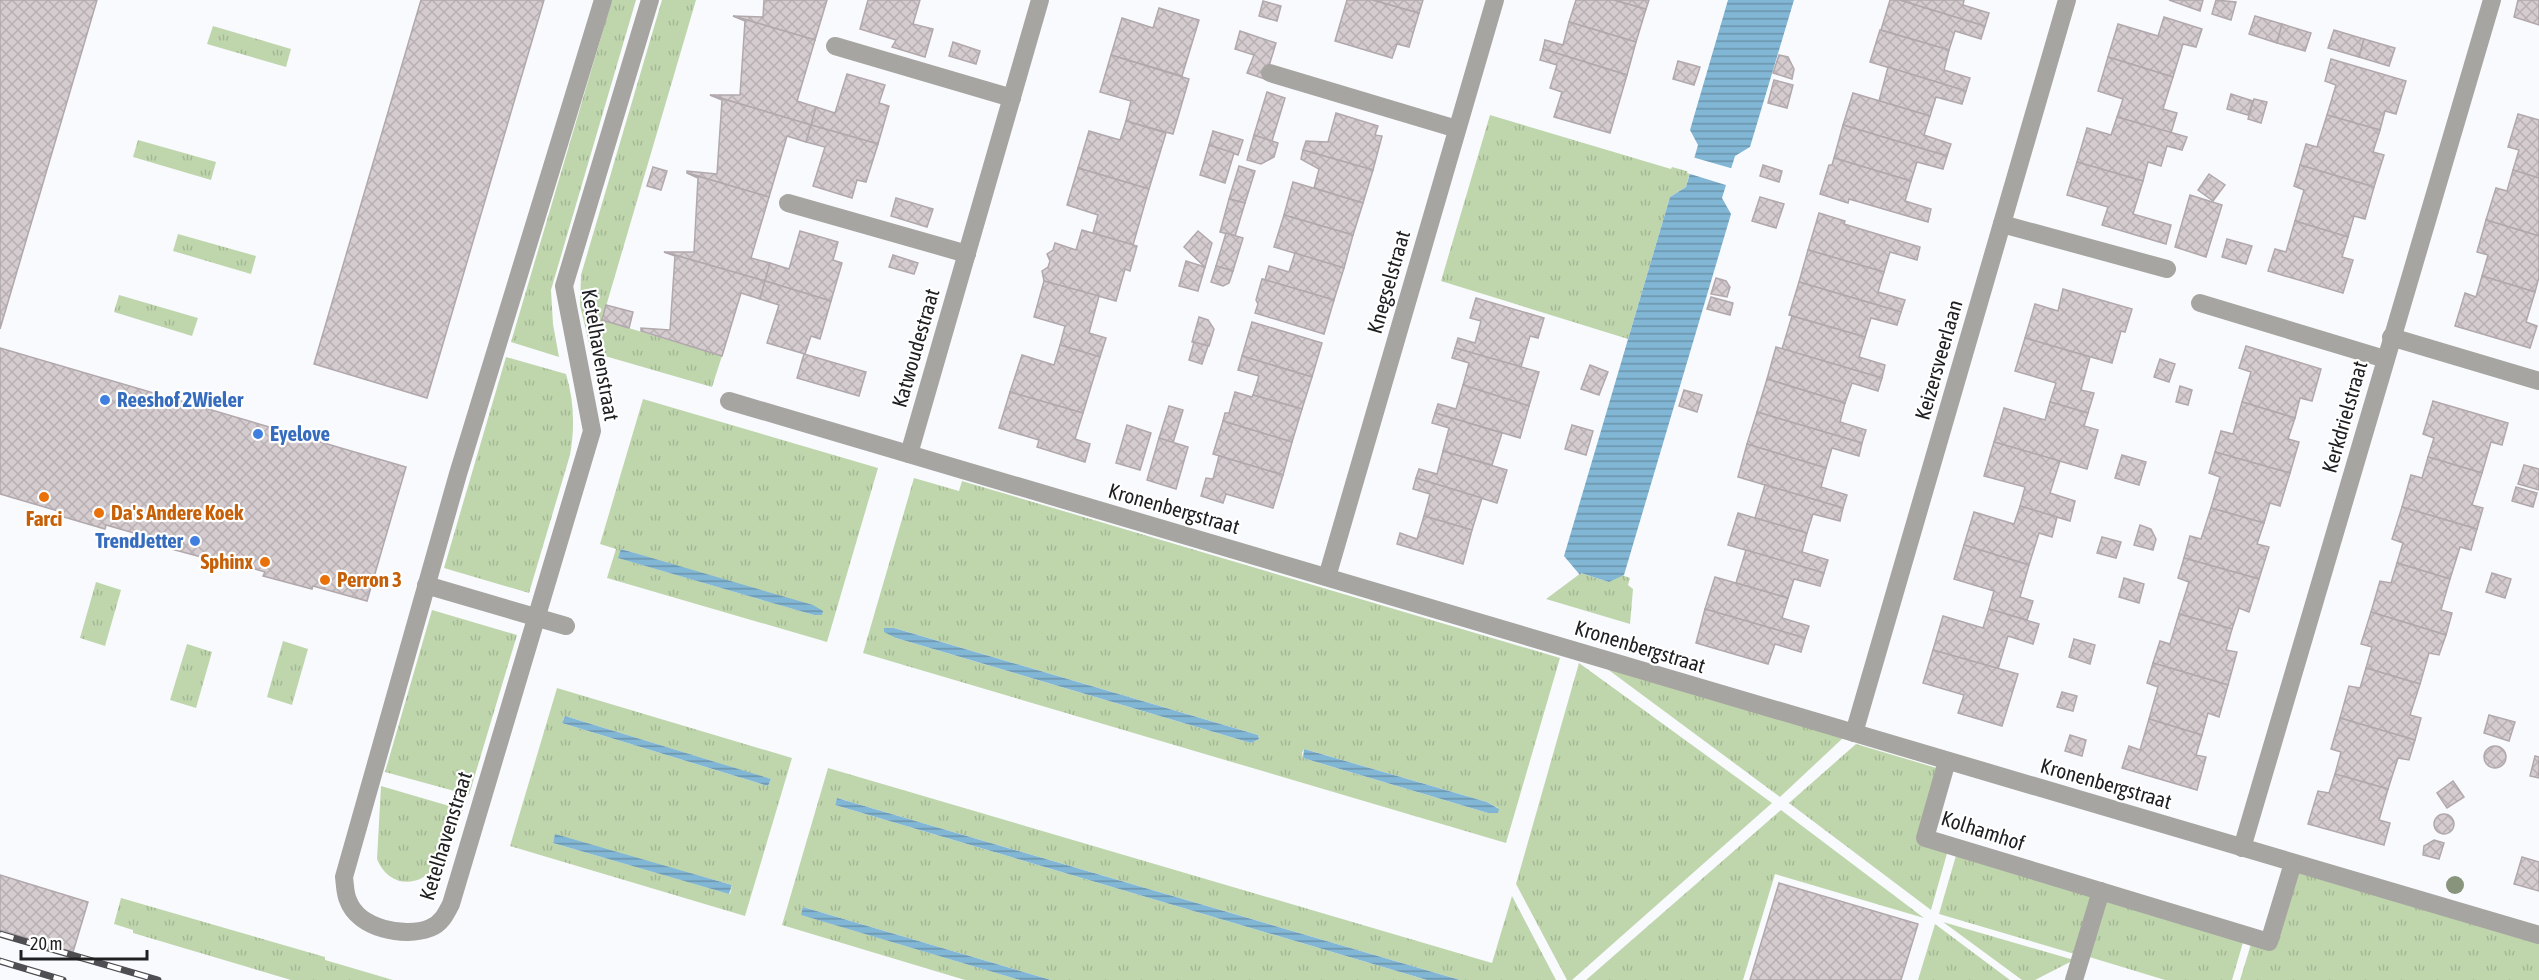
<svg xmlns="http://www.w3.org/2000/svg" width="2539" height="980" font-family="'Asap Condensed',sans-serif">
<style>
.grass{fill:url(#grass-tufts);fill-rule:evenodd}
.water{fill:url(#water-rules)}
.pier{fill:#f9fafe}
.building{fill:url(#building-cross-hatch);stroke:#b1a8ac;stroke-width:1.5}
.lines{fill:none;stroke-linecap:round;stroke-linejoin:round}
.minor{stroke:#a7a5a1;stroke-width:18}
.rail-casing{stroke:#4f4f53;stroke-width:7}
.rail{stroke:#fff;stroke-width:4.5;stroke-dasharray:14;stroke-linecap:butt}
.tree{fill:#88957c}
.shop-dot{fill:#3f7fe0;stroke:#fff;stroke-width:2}
.food-dot{fill:#e8710a;stroke:#fff;stroke-width:2}
.labels{text-anchor:middle;stroke-width:4.5;stroke-linejoin:round;paint-order:stroke}
.street-label{font-size:21px;fill:#202023;stroke:#fff}
.shop-label{font-size:21px;font-weight:bold;fill:#366cbe;stroke:#fff;text-anchor:start}
.food-label{font-size:21px;font-weight:bold;fill:#c56008;stroke:#fff;text-anchor:start}
</style>
<defs>
<pattern id="grass-tufts" width="24" height="20" patternUnits="userSpaceOnUse" patternTransform="scale(1.5)"><rect width="24" height="20" fill="#bfd6ad"/><path d="M3 7l-1-3M5 7V3M7 7l1-3M15 17l-1-3M17 17v-4M19 17l1-3" fill="none" stroke="#a4b795"/></pattern>
<pattern id="water-rules" width="6" height="5" patternUnits="userSpaceOnUse" patternTransform="scale(1.5)"><rect width="6" height="5" fill="#82b6d5"/><path d="M0 2.5h6" fill="none" stroke="#6a94ac"/></pattern>
<pattern id="building-cross-hatch" width="8" height="8" patternUnits="userSpaceOnUse" patternTransform="scale(1.5)"><rect width="8" height="8" fill="#d5ccd0"/><path d="M0 0l8 8M0 8l8-8" fill="none" stroke="#b7afb2"/></pattern>
</defs>
<rect width="100%" height="100%" fill="#f9fafe"/>
<g class="grass">
<polygon points="612,0 636,0 551,290 553,324 559,357 511,342"/>
<polygon points="662,0 696,0 602,320 722,356 712,387 591,352 580,305 581,275"/>
<polygon points="213,26 291,49 286,67 207,44"/>
<polygon points="1490,115 1671,169 1672,167 1690,172 1686,187 1670,197 1628,339 1441,281"/>
<polygon points="138,140 216,162 211,180 133,157"/>
<polygon points="178,234 256,256 251,274 173,251"/>
<polygon points="119,295 198,318 192,336 114,312"/>
<path d="M 506,357 L 566,374 C 574,400 575,428 570,455 L 529,593 L 444,568 Z"/>
<path d="M 643,399 L 878,468 L 827,642 L 607,578 L 616,549 L 600,544 ZM 622,549 L 822,615 L 814,615 L 619,558 Z"/>
<path d="M 914,478 L 959,491 L 962,481 L 1560,658 L 1506,843 L 863,653 ZM 894,628 L 1258,735 L 1259,739 L 1251,743 L 896,638 ZM 1304,749 L 1487,802 L 1498,808 L 1498,812 L 1488,813 L 1303,758 L 1302,753 Z"/>
<polygon points="1581,573 1609,582 1622,575 1630,578 1628,585 1633,589 1630,624 1546,599"/>
<polygon points="96,582 121,590 105,646 80,638"/>
<polygon points="432,610 517,635 469,795 385,772"/>
<polygon points="283,641 308,649 292,705 267,697"/>
<polygon points="187,644 212,652 196,708 170,700"/>
<polygon points="1579,663 1772,803 1572,980 1567,980 1516,884"/>
<polygon points="1606,668 1843,738 1780,797"/>
<path d="M 557,688 L 792,758 L 745,916 L 510,846 ZM 565,716 L 770,779 L 771,779 L 768,786 L 562,723 ZM 555,835 L 732,885 L 730,894 L 553,843 Z"/>
<polygon points="1856,744 1940,769 1919,841 1948,850 1931,910 1789,803"/>
<polygon points="828,768 1492,963 1512,896 1556,980 1460,980 837,798 835,805 1427,980 1051,980 803,907 802,915 1020,980 965,980 782,925"/>
<path d="M 381,786 L 463,810 L 435,866 C 418,890 387,886 377,859 Z"/>
<polygon points="1781,810 1924,918 1775,874 1743,980 1586,980"/>
<polygon points="1957,852 2097,893 2078,955 1939,914"/>
<polygon points="2295,872 2539,943 2539,980 2240,980 2251,944 2272,949"/>
<polygon points="121,898 325,957 325,960 393,980 291,980 133,933 133,930 114,924"/>
<polygon points="2103,898 2244,939 2232,980 2165,980 2086,956"/>
<polygon points="1943,922 2074,960 2035,980 2022,980"/>
<polygon points="1935,924 2010,980 1918,980"/>
</g>
<g class="water">
<polygon points="1728,0 1794,0 1750,147 1735,156 1722,198 1731,214 1624,575 1609,582 1581,573 1580,575 1564,556 1670,197 1686,187 1698,145 1690,130"/>
<polygon points="621,549 813,605 823,611 822,615 814,615 618,558"/>
<polygon points="884,628 894,628 1258,735 1259,739 1251,743 896,638 884,632"/>
<polygon points="565,716 771,779 768,786 562,723"/>
<polygon points="1304,749 1487,802 1499,809 1498,813 1488,813 1303,758"/>
<polygon points="837,798 1460,980 1427,980 835,805"/>
<polygon points="555,834 732,885 729,894 553,843"/>
<polygon points="803,907 1051,980 1020,980 801,915"/>
</g>
<polygon class="pier" points="1692,157 1734,169 1729,186 1687,173"/>
<g class="building">
<polygon points="0,0 97,0 0,329"/>
<polygon points="421,0 544,0 427,398 314,364"/>
<polygon points="764,0 827,0 815,40 733,16 763,17"/>
<polygon points="868,0 920,0 913,24 933,29 925,57 892,47 896,40 860,29"/>
<polygon points="1347,0 1373,0 1419,13 1409,47 1397,44 1392,58 1335,41"/>
<polygon points="1373,0 1423,0 1419,13"/>
<polygon points="1576,0 1614,0 1646,9 1636,42 1569,22"/>
<polygon points="1614,0 1649,0 1646,9"/>
<polygon points="1890,0 1900,0 1985,26 1981,39 1955,31 1949,50 1881,30"/>
<polygon points="1900,0 1964,0 1963,5 1989,13 1985,26"/>
<polygon points="2169,0 2203,0 2200,11"/>
<polygon points="2216,0 2236,2 2231,20 2212,14"/>
<polygon points="2518,0 2539,0 2539,25 2514,17"/>
<polygon points="1263,1 1281,6 1277,21 1259,16"/>
<polygon points="1159,8 1199,20 1182,76 1111,55 1122,18 1153,28"/>
<polygon points="733,16 815,40 797,101 816,107 811,125 710,95 740,95 745,21"/>
<polygon points="2255,16 2282,24 2277,43 2249,34"/>
<polygon points="2164,17 2202,29 2196,47 2183,44 2173,77 2108,57 2118,24 2158,36"/>
<polygon points="1569,22 1636,42 1627,75 1543,49 1545,40 1563,45"/>
<polygon points="2282,24 2311,33 2305,51 2277,43"/>
<polygon points="1880,30 1949,50 1944,70 1970,78 1966,91 1870,62"/>
<polygon points="2334,30 2364,39 2359,57 2328,48"/>
<polygon points="1240,31 1276,43 1265,79 1247,73 1254,55 1235,49"/>
<polygon points="2364,39 2395,48 2389,66 2359,57"/>
<polygon points="953,42 980,51 976,64 949,56"/>
<polygon points="1543,49 1627,75 1610,133 1554,117 1562,92 1550,88 1557,65 1540,60"/>
<polygon points="1111,55 1189,79 1173,134 1126,121 1131,101 1100,92"/>
<polygon points="1779,55 1788,57 1794,69 1792,79 1773,73"/>
<polygon points="2108,57 2173,77 2163,109 2177,113 2171,133 2117,117 2123,99 2098,91"/>
<polygon points="2331,59 2406,81 2396,114 2385,111 2380,130 2327,115 2336,85 2325,81"/>
<polygon points="1678,61 1700,67 1694,85 1673,79"/>
<polygon points="1888,67 1966,91 1962,104 1936,97 1930,116 1879,101"/>
<polygon points="847,74 885,85 879,103 889,106 878,144 811,125 816,107 835,113"/>
<polygon points="1774,80 1793,85 1787,108 1768,103"/>
<polygon points="1267,92 1285,98 1272,141 1254,135"/>
<polygon points="1853,93 1930,116 1924,135 1951,144 1947,156 1843,125"/>
<polygon points="2231,94 2253,101 2248,115 2227,109"/>
<polygon points="710,95 811,125 806,142 787,136 769,197 687,173 687,171 717,174 722,100"/>
<polygon points="2254,99 2267,102 2261,123 2248,119"/>
<polygon points="1336,113 1378,126 1375,135 1382,136 1373,170 1303,150 1306,141 1328,142"/>
<polygon points="2518,114 2539,120 2539,178 2513,170 2519,150 2508,147"/>
<polygon points="2327,115 2380,130 2373,152 2384,155 2374,187 2300,165 2306,144 2317,147"/>
<polygon points="2117,117 2187,137 2182,150 2167,146 2161,166 2148,162 2143,181 2077,162 2087,128 2111,135"/>
<polygon points="1126,121 1166,133 1149,189 1078,168 1089,131 1120,140"/>
<polygon points="811,125 878,144 866,182 857,180 852,198 813,186 825,147 806,142"/>
<polygon points="1843,125 1947,156 1943,169 1917,162 1911,181 1834,158"/>
<polygon points="1213,131 1243,140 1238,155 1209,145"/>
<polygon points="1254,135 1278,143 1274,157 1261,164 1247,160"/>
<polygon points="1209,145 1234,153 1225,183 1200,175"/>
<polygon points="1303,150 1373,170 1363,203 1314,188 1319,169 1301,159"/>
<polygon points="1834,158 1911,181 1905,201 1931,209 1928,222 1849,199 1848,203 1820,194 1829,165 1832,165"/>
<polygon points="2077,162 2143,181 2133,214 2171,225 2166,244 2102,225 2108,207 2067,195"/>
<polygon points="1763,165 1782,171 1779,182 1760,176"/>
<polygon points="2300,165 2374,187 2365,219 2354,216 2348,237 2295,221 2304,190 2294,186"/>
<polygon points="1239,166 1255,171 1245,203 1229,199"/>
<polygon points="653,167 667,171 661,190 647,186"/>
<polygon points="1078,168 1149,189 1133,245 1093,233 1098,215 1067,205"/>
<polygon points="2513,170 2539,178 2539,236 2486,220 2496,188 2507,191"/>
<polygon points="687,173 769,197 751,258 770,263 765,281 664,252 694,252 698,178"/>
<polygon points="2209,174 2225,185 2213,201 2198,190"/>
<polygon points="1293,182 1363,203 1353,235 1284,215"/>
<polygon points="2190,195 2222,205 2206,257 2175,247"/>
<polygon points="1760,197 1784,204 1776,228 1752,221"/>
<polygon points="896,198 933,209 927,227 891,216"/>
<polygon points="1229,199 1245,203 1235,236 1220,232"/>
<polygon points="1819,213 1845,221 1844,224 1920,247 1917,260 1890,252 1884,272 1808,250"/>
<polygon points="1284,215 1353,235 1344,268 1274,247"/>
<polygon points="2486,220 2539,236 2539,277 2535,292 2482,276 2488,255 2477,252"/>
<polygon points="2295,221 2348,237 2342,257 2353,260 2343,293 2268,271 2275,249 2286,252"/>
<polygon points="1082,230 1137,246 1130,271 1125,269 1116,301 1044,281 1042,271 1048,267 1050,261 1047,254 1053,250 1055,243 1076,250"/>
<polygon points="800,231 838,242 833,260 842,263 831,301 765,281 770,263 789,269"/>
<polygon points="1198,231 1212,243 1205,267 1184,247"/>
<polygon points="1226,233 1243,238 1233,271 1216,266"/>
<polygon points="2227,239 2252,246 2246,264 2222,257"/>
<polygon points="1808,250 1884,272 1878,292 1905,300 1901,312 1799,282"/>
<polygon points="664,252 765,281 760,299 741,293 722,356 641,331 641,328 670,330 675,256"/>
<polygon points="1295,253 1344,268 1334,300 1262,279 1265,280 1269,266 1289,272"/>
<polygon points="893,255 918,263 914,274 889,267"/>
<polygon points="1186,261 1205,267 1198,291 1179,286"/>
<polygon points="1216,266 1233,271 1229,283 1223,286 1211,282"/>
<polygon points="2482,276 2535,292 2526,322 2537,326 2530,348 2455,326 2465,293 2476,297"/>
<polygon points="1716,278 1726,281 1730,287 1727,297 1711,294"/>
<polygon points="1262,279 1334,300 1324,334 1255,313 1258,304 1256,300"/>
<polygon points="765,281 831,301 820,339 811,336 805,354 767,343 779,305 760,299"/>
<polygon points="1044,281 1099,296 1089,333 1106,338 1100,357 1060,345 1065,326 1034,317"/>
<polygon points="1799,282 1901,312 1897,325 1871,318 1865,337 1789,315"/>
<polygon points="2063,289 2132,309 2125,332 2121,331 2112,363 2025,338 2035,304 2058,311"/>
<polygon points="1711,297 1733,303 1730,315 1707,309"/>
<polygon points="1476,298 1544,318 1538,338 1530,336 1521,367 1455,348 1458,338 1475,343 1481,321 1470,318"/>
<polygon points="606,305 633,312 629,328 602,320"/>
<polygon points="1792,316 1865,337 1859,357 1885,365 1882,378 1782,349"/>
<polygon points="1199,317 1208,320 1214,329 1209,346 1192,342"/>
<polygon points="1252,322 1322,343 1312,377 1242,356"/>
<polygon points="2025,338 2090,357 2081,390 2094,393 2088,413 2050,402 2056,383 2015,371"/>
<polygon points="1194,342 1208,346 1202,364 1189,360"/>
<polygon points="1060,345 1100,357 1083,413 1010,392 1022,355 1054,365"/>
<polygon points="2246,346 2321,369 2312,401 2300,398 2295,418 2242,402 2251,372 2239,368"/>
<polygon points="1776,347 1882,378 1878,391 1852,383 1845,403 1767,379"/>
<polygon points="0,348 406,467 367,601 313,586 312,589 263,576 265,572 210,556 209,559 160,546 162,541 106,525 105,529 57,515 58,511 0,494"/>
<polygon points="1455,348 1539,372 1529,406 1463,385 1469,363 1452,358"/>
<polygon points="804,354 866,372 859,396 797,378"/>
<polygon points="1242,356 1312,377 1302,409 1253,395 1259,376 1238,370"/>
<polygon points="2160,359 2175,364 2169,382 2154,377"/>
<polygon points="1590,365 1608,372 1599,395 1581,389"/>
<polygon points="1767,379 1845,403 1840,422 1866,430 1862,443 1757,412"/>
<polygon points="1463,385 1529,406 1520,438 1435,413 1438,404 1456,409"/>
<polygon points="2180,386 2192,390 2188,405 2176,402"/>
<polygon points="1684,390 1702,395 1697,412 1679,406"/>
<polygon points="1010,392 1083,413 1075,439 1090,444 1085,462 1037,447 1039,440 999,428"/>
<polygon points="1235,392 1252,397 1253,395 1302,409 1292,442 1223,421 1225,413 1229,413"/>
<polygon points="2433,401 2508,423 2502,445 2491,442 2482,473 2428,457 2434,438 2423,434"/>
<polygon points="2050,402 2088,413 2084,426 2098,430 2087,469 1994,442 2004,408 2045,420"/>
<polygon points="2242,402 2295,418 2288,439 2299,442 2290,473 2215,452 2221,431 2233,434"/>
<polygon points="1169,406 1183,410 1173,443 1159,438"/>
<polygon points="1757,412 1862,443 1859,456 1832,448 1826,468 1747,444"/>
<polygon points="1435,413 1502,433 1492,465 1443,451 1449,428 1432,423"/>
<polygon points="1223,421 1292,442 1283,475 1213,454"/>
<polygon points="1127,425 1151,433 1140,470 1116,463"/>
<polygon points="1572,425 1593,431 1586,455 1565,449"/>
<polygon points="1159,438 1188,447 1176,489 1147,480"/>
<polygon points="1994,442 2060,461 2050,493 2075,501 2070,521 2020,506 2025,487 1984,476"/>
<polygon points="1747,444 1826,468 1821,487 1847,495 1843,508 1738,477"/>
<polygon points="1443,451 1507,470 1497,503 1416,478 1419,469 1437,474"/>
<polygon points="2215,452 2290,473 2280,506 2270,503 2264,523 2211,508 2220,477 2209,473"/>
<polygon points="2122,455 2146,462 2139,485 2115,478"/>
<polygon points="1219,456 1283,475 1273,508 1226,494 1223,503 1201,496 1206,478 1213,479"/>
<polygon points="2428,457 2482,473 2472,505 2483,508 2477,529 2402,507 2411,475 2422,478"/>
<polygon points="2524,465 2539,469 2539,490 2518,484"/>
<polygon points="1416,478 1482,498 1472,530 1424,516 1430,494 1413,489"/>
<polygon points="1765,485 1843,508 1840,521 1813,514 1807,533 1755,518"/>
<polygon points="2516,487 2537,493 2533,507 2512,501"/>
<polygon points="2020,506 2057,517 2052,537 2039,533 2029,565 1964,545 1974,512 2014,524"/>
<polygon points="2402,507 2477,529 2471,550 2460,547 2450,579 2397,563 2403,543 2392,539"/>
<polygon points="2211,508 2264,523 2257,544 2269,547 2259,579 2184,558 2190,536 2201,539"/>
<polygon points="1738,513 1807,533 1802,552 1828,560 1824,573 1728,545"/>
<polygon points="1424,516 1472,530 1463,564 1397,544 1400,533 1417,539"/>
<polygon points="2140,525 2151,529 2156,539 2153,550 2134,545"/>
<polygon points="2102,537 2121,542 2116,558 2097,553"/>
<polygon points="1964,545 2029,565 2020,597 2033,601 2027,620 1989,609 1994,591 1954,579"/>
<polygon points="1746,550 1824,573 1820,586 1794,579 1788,598 1736,583"/>
<polygon points="2184,558 2259,579 2249,612 2239,608 2232,629 2179,614 2189,582 2178,578"/>
<polygon points="2397,563 2450,579 2441,610 2452,613 2446,635 2371,612 2380,581 2391,583"/>
<polygon points="2492,573 2511,579 2505,598 2486,592"/>
<polygon points="1715,577 1788,598 1782,618 1809,626 1805,638 1705,609"/>
<polygon points="2124,578 2144,584 2139,603 2119,597"/>
<polygon points="1705,609 1805,638 1801,652 1775,644 1768,664 1696,643"/>
<polygon points="1989,609 2039,624 2033,644 2008,636 1998,669 1933,650 1943,616 1983,628"/>
<polygon points="2371,612 2446,635 2439,655 2429,653 2420,684 2366,668 2372,647 2361,644"/>
<polygon points="2179,614 2232,629 2226,650 2237,652 2228,685 2153,663 2160,641 2170,644"/>
<polygon points="2074,639 2095,645 2090,664 2069,657"/>
<polygon points="1933,650 2018,674 2002,726 1958,713 1964,695 1923,683"/>
<polygon points="2153,663 2228,685 2219,717 2208,713 2202,735 2149,719 2158,687 2147,683"/>
<polygon points="2366,668 2420,684 2410,715 2421,718 2415,740 2340,718 2349,686 2360,688"/>
<polygon points="2062,692 2077,696 2073,711 2057,707"/>
<polygon points="2489,715 2515,722 2509,741 2484,733"/>
<polygon points="2340,718 2415,740 2409,760 2398,758 2388,789 2335,774 2341,752 2331,749"/>
<polygon points="2149,719 2202,735 2196,755 2206,757 2197,790 2122,768 2129,746 2140,750"/>
<polygon points="2070,735 2086,740 2082,756 2065,751"/>
<circle cx="2495" cy="757" r="11"/>
<polygon points="2535,756 2539,757 2539,778 2530,776"/>
<polygon points="2335,774 2388,789 2379,820 2390,823 2384,845 2308,824 2318,791 2329,793"/>
<polygon points="2453,781 2464,797 2447,808 2437,793"/>
<circle cx="2444" cy="824" r="10"/>
<polygon points="2434,840 2444,843 2439,859 2423,855 2424,846"/>
<polygon points="2522,857 2539,862 2539,891 2514,884"/>
<polygon points="0,875 88,902 73,952 0,930"/>
<polygon points="1779,883 1918,924 1901,980 1750,980"/>
</g>
<g class="lines">
<g class="minor">
<path d="M 603,0 L 458,474 L 344,877 C 345,884 345,894 348,900 C 358,929 405,938 430,928 C 441,924 446,914 451,904 L 592,431 L 564,286 L 650,0"/>
<polyline points="835,46 1012,98"/>
<polyline points="1270,73 1457,129"/>
<polyline points="788,203 967,254"/>
<polyline points="2002,224 2167,269"/>
<polyline points="2200,303 2385,359"/>
<polyline points="2391,337 2539,381"/>
<polyline points="729,401 2539,935"/>
<polyline points="909,454 1040,0"/>
<polyline points="1327,577 1495,0"/>
<polyline points="426,585 566,626"/>
<polyline points="1854,733 2067,0"/>
<polyline points="1947,761 1925,838 2269,942 2293,863"/>
<polyline points="2242,848 2492,0"/>
<polyline points="2074,980 2101,891"/>
</g>
<defs>
<g id="rail">
<polyline points="0,934 158,980"/>
<polyline points="0,961 63,980"/>
</g>
</defs>
<use href="#rail" class="rail-casing"/>
<use href="#rail" class="rail"/>
</g>
<circle class="tree" cx="2455" cy="885" r="9"/>
<g class="shop-dot">
<circle cx="105" cy="400" r="6"/>
<circle cx="258" cy="434" r="6"/>
<circle cx="195" cy="541" r="6"/>
</g>
<g class="food-dot">
<circle cx="44" cy="497" r="6"/>
<circle cx="99" cy="513" r="6"/>
<circle cx="265" cy="562" r="6"/>
<circle cx="325" cy="580" r="6"/>
</g>
<g class="labels">
<g class="street-label">
<text transform="translate(1389 282) rotate(-74)" y="7">Knegselstraat</text>
<text transform="translate(916 348) rotate(-74)" y="7">Katwoudestraat</text>
<text transform="translate(600 355) rotate(80)" y="7">Ketelhavenstraat</text>
<text transform="translate(1939 360) rotate(-74)" y="7">Keizersveerlaan</text>
<text transform="translate(2345 417) rotate(-74)" y="7">Kerkdrielstraat</text>
<text transform="translate(1174 509) rotate(16)" y="7">Kronenbergstraat</text>
<text transform="translate(1640 647) rotate(17)" y="7">Kronenbergstraat</text>
<text transform="translate(2106 784) rotate(16)" y="7">Kronenbergstraat</text>
<text transform="translate(1983 831) rotate(18)" y="7">Kolhamhof</text>
<text transform="translate(446 836) rotate(-73)" y="7">Ketelhavenstraat</text>
</g>
<g class="shop-label">
<text x="117" y="407">Reeshof 2Wieler</text>
<text x="270" y="441">Eyelove</text>
<text x="183" y="548" text-anchor="end">TrendJetter</text>
</g>
<g class="food-label">
<text x="111" y="520">Da's Andere Koek</text>
<text x="44" y="526" text-anchor="middle">Farci</text>
<text x="253" y="569" text-anchor="end">Sphinx</text>
<text x="337" y="587">Perron 3</text>
</g>
</g>
<path d="M21 950v9h126v-9" fill="none" stroke="#202023" stroke-width="3"/>
<text x="30" y="950" font-size="18" fill="#202023" stroke="#ffffff" stroke-width="4.5" paint-order="stroke">20 m</text>
</svg>
